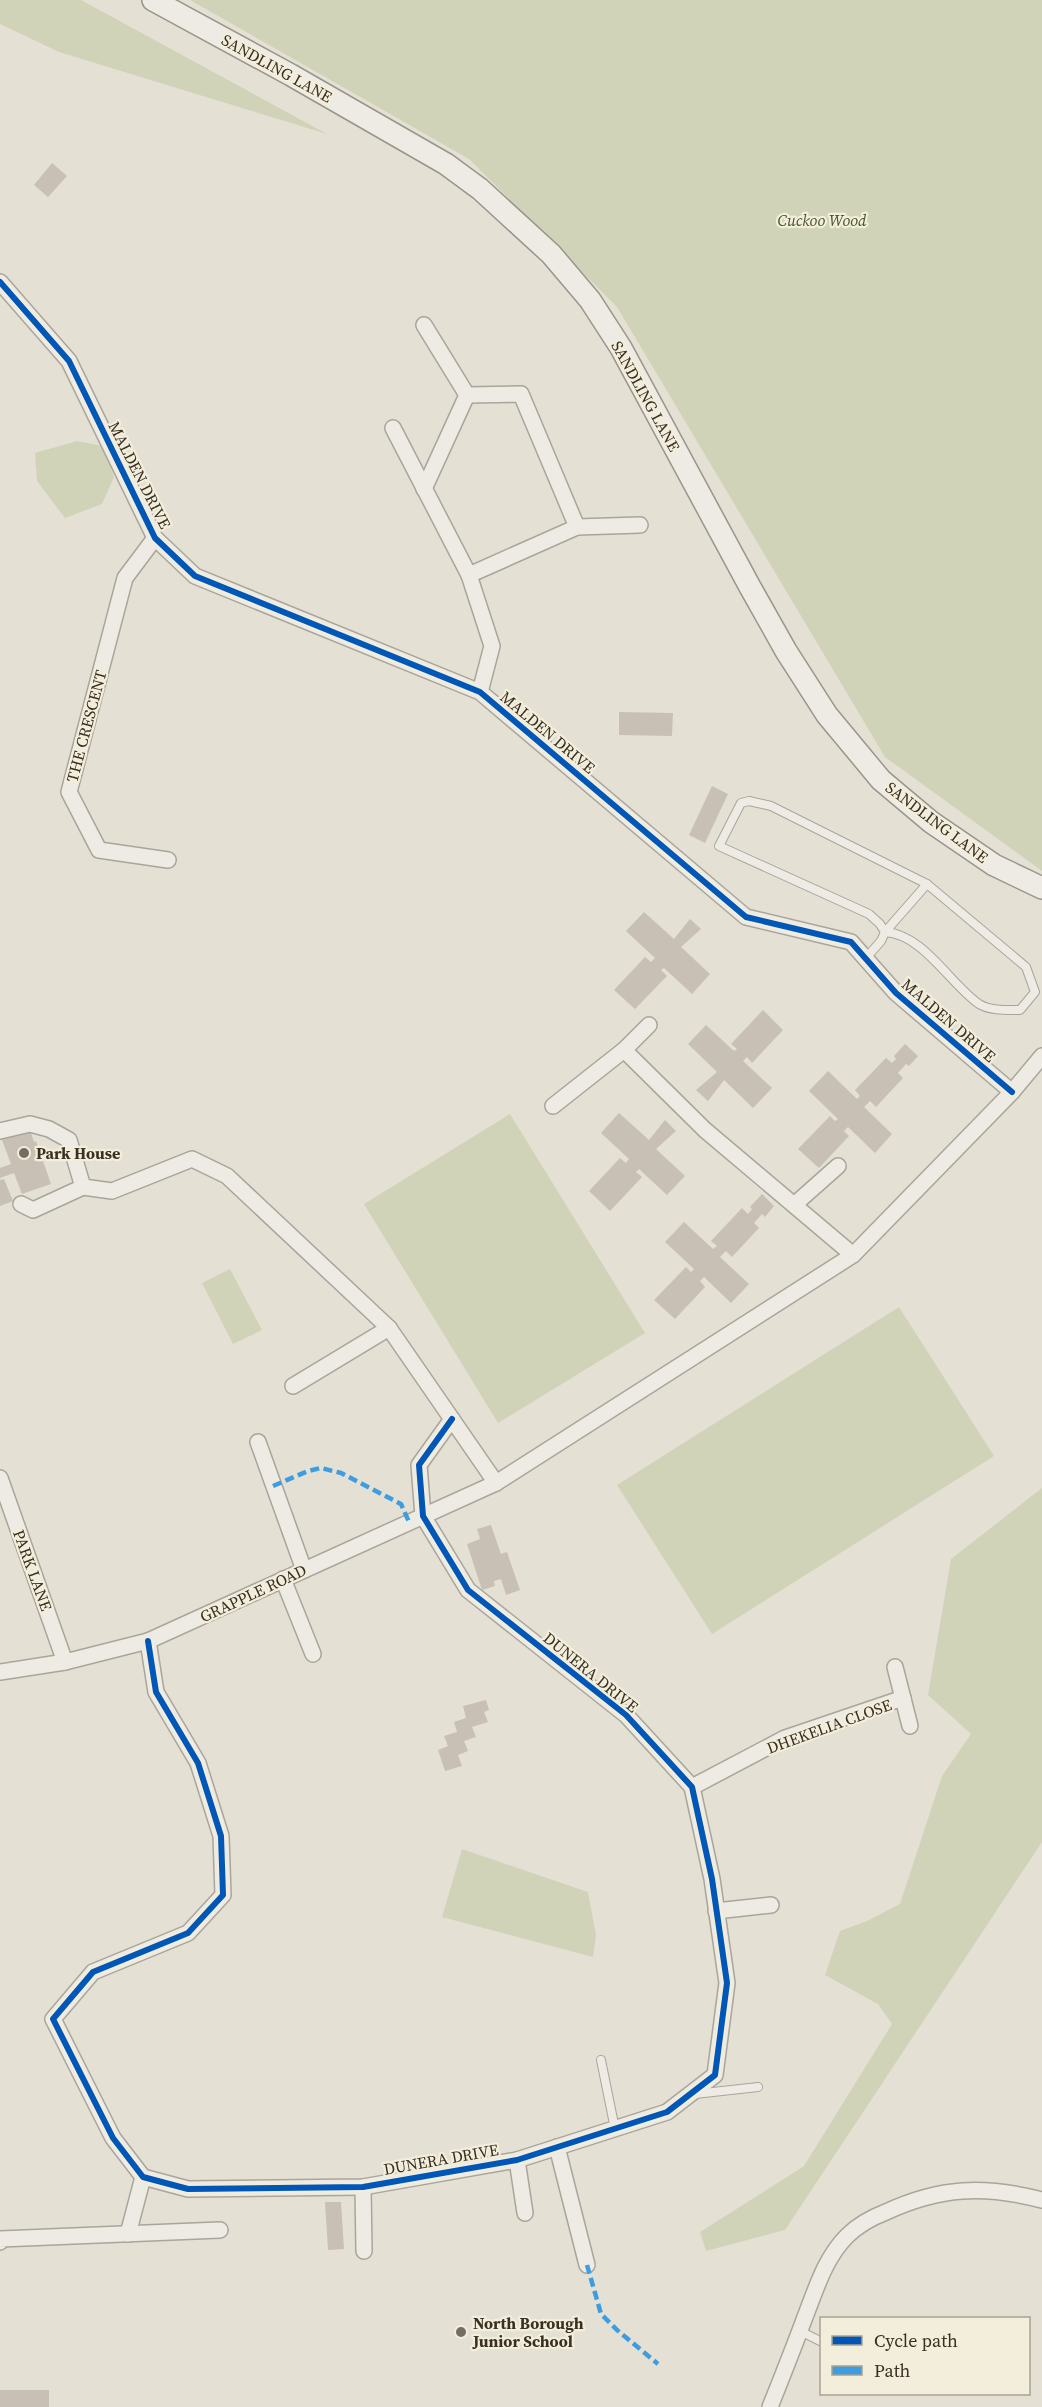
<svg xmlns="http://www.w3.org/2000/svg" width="1042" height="2407" font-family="'Source Serif 4',serif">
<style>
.green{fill:#d1d3b8}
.building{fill:#c8c0b4}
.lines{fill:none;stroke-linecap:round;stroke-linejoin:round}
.lane-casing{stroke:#aaa59b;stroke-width:10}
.street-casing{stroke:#aaa59b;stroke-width:18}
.secondary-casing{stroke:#9a958b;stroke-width:24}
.lane{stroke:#edebe3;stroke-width:8}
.street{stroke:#edebe3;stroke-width:15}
.secondary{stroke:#edebe3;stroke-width:21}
.quiet{stroke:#3e9de0;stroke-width:4.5;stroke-dasharray:9 4.5;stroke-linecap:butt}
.cycleway-casing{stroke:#f3eedb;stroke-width:10}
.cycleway{stroke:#0057b8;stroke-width:6}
.poi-dot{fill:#756d61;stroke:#f3eedb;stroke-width:2}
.labels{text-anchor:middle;stroke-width:4.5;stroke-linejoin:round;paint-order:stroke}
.street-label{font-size:16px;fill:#392f23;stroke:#f3eedb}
.park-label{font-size:16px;font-style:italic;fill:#47542c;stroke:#f3eedb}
.poi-label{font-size:16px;font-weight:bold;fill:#392f23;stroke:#f3eedb;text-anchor:start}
</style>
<rect width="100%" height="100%" fill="#e4e0d3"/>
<g class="green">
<polygon points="0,0 81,0 327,134 59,52 0,24"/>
<polygon points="190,0 1042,0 1042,871 885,757 617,307 469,159"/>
<polygon points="77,441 103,446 114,477 102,504 65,518 37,481 35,453"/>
<polygon points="510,1114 645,1333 498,1423 364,1204"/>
<polygon points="230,1269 262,1330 233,1344 202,1283"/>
<polygon points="899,1307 994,1456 712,1634 617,1485"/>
<polygon points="1042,1488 1042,1842 785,2230 706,2251 700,2232 804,2166 892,2024 878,2004 825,1975 840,1931 867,1921 900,1904 942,1776 971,1734 928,1695 951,1559"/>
<polygon points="462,1849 588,1892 596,1935 593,1957 442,1917"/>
</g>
<g class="building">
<polygon points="52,163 67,176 48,197 34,185"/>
<polygon points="619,712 673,713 672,736 619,735"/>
<polygon points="712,786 728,794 705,843 689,835"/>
<polygon points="644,912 674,939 690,919 701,929 681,947 710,974 692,994 664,968 661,970 667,976 635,1009 614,990 645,957 651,962 655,958 626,931"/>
<polygon points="763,1010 783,1030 752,1063 747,1057 743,1061 772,1088 753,1108 724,1080 708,1101 696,1090 717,1072 688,1044 706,1025 734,1051 737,1049 731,1044"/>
<polygon points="905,1044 918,1056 909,1066 906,1064 898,1073 903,1078 876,1107 870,1101 864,1107 892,1134 875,1153 848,1127 844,1131 849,1136 819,1168 798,1149 830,1116 835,1121 838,1119 809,1091 828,1071 857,1099 860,1096 855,1090 886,1058 892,1063 896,1059 894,1056"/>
<polygon points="619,1113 649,1140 665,1120 676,1131 656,1149 685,1176 667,1195 639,1169 636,1172 642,1177 610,1211 589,1191 620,1158 626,1163 629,1159 601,1133"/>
<polygon points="30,1130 34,1142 36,1141 51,1184 22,1194 14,1173 0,1178 0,1168 11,1164 2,1140"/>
<polygon points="4,1179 13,1201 0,1206 0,1180"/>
<polygon points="762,1194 774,1206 765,1217 762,1214 754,1223 759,1228 732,1257 726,1251 720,1257 749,1284 731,1303 704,1277 700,1281 705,1287 675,1319 654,1300 686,1267 691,1272 694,1269 665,1242 684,1222 713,1249 717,1246 711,1241 742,1208 748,1214 752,1209 750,1207"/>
<polygon points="491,1525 501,1554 507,1552 520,1590 506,1595 501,1579 494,1581 495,1586 482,1590 467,1544 480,1539 477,1529"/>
<polygon points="486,1700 489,1710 484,1712 488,1722 472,1727 476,1737 464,1741 468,1751 458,1755 462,1766 445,1771 438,1750 448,1746 444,1736 457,1732 454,1722 466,1718 463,1706"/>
<polygon points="325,2202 341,2202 344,2249 328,2250"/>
<rect x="0" y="2390" width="49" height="17"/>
</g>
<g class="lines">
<defs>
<g id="lane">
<polyline points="885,932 927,884"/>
<path d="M 865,959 L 881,941 L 885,932 L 880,924 L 869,914 L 719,846 L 741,803 L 749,801 L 771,806 L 927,884 L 1026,967 L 1035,992 L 1020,1010 C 1008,1010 990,1011 979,1004 C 950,984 923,934 885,932"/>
<polyline points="601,2060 615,2129"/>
<polyline points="695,2094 758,2087"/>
<polyline points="800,2331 822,2342"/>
</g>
<g id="street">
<polyline points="0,282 69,361 155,538 195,576 480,692 746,917 851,942 896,993 1012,1092"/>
<polyline points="424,325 467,395 521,394 577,527"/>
<polyline points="393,428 469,575 492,646 480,692"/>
<polyline points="424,489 467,395"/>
<polyline points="155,538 125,578 69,792 99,850 168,860"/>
<polyline points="469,575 577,527 640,525"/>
<polyline points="624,1050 705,1130 853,1255"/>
<polyline points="553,1106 624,1050 649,1025"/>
<polyline points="0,1131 30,1124 49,1129 69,1140 83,1187 112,1191 192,1159 227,1176 389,1328 496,1483"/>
<polyline points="21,1204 33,1210 83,1187"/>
<polyline points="794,1205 838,1166"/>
<polyline points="293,1386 389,1328"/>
<polyline points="258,1442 304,1570"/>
<polyline points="0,1478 65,1662"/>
<polyline points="283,1579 313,1654"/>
<polyline points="148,1641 156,1692 198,1763 221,1836 223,1895 188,1933 93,1972 53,2019 113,2138 143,2177 188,2189 363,2187 517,2160 667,2112 715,2075 727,1983 712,1879 692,1787 626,1715 468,1590 423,1516 419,1465 452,1419"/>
<polyline points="895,1667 910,1726"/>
<polyline points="0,1672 65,1662 148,1641 496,1483 853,1255 1012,1092 1042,1056"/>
<polyline points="692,1787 785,1738 903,1698"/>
<polyline points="716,1911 771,1905"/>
<polyline points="557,2147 587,2265"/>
<polyline points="517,2160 525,2213"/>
<polyline points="363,2187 364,2251"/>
<polyline points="128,2234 143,2177"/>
<polyline points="0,2242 0,2239 220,2230"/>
<path d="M 770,2407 C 782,2377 794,2347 805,2317 C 816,2289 825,2258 847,2236 C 857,2226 873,2217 886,2212 C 940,2187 984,2185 1042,2200"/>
</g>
<polyline id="secondary" points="153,0 291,75 446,164 480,189 551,254 590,300 621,348 750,587 786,651 827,715 881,780 931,822 994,865 1042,888"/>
</defs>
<use href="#lane" class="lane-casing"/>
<use href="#street" class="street-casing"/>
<use href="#secondary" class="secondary-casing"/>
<use href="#lane" class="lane"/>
<use href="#street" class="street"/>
<use href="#secondary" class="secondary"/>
<g class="quiet">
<polyline points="273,1486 308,1471 321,1468 341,1473 401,1504 409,1522"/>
<polyline points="587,2265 601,2314 617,2330 658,2364"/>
</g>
<defs>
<g id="cycleway">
<polyline points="0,282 69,361 155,538 195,576 480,692 746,917 851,942 896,993 1012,1092"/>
<polyline points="148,1641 156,1692 198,1763 221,1836 223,1895 188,1933 93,1972 53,2019 113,2138 143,2177 188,2189 363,2187 517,2160 667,2112 715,2075 727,1983 712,1879 692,1787 626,1715 468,1590 423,1516 419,1465 452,1419"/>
</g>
</defs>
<use href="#cycleway" class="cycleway-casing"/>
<use href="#cycleway" class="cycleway"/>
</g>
<g class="poi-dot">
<circle cx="24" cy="1153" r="6"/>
<circle cx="461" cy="2332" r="6"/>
</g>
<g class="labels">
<g class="street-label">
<text transform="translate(277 68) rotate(29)" y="6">SANDLING LANE</text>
<text transform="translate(646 396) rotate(61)" y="6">SANDLING LANE</text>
<text transform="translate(140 475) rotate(63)" y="6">MALDEN DRIVE</text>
<text transform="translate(86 726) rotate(-75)" y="6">THE CRESCENT</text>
<text transform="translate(548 732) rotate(40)" y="6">MALDEN DRIVE</text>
<text transform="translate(937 822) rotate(37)" y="6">SANDLING LANE</text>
<text transform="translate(949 1020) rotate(41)" y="6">MALDEN DRIVE</text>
<text transform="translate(33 1570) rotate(70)" y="6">PARK LANE</text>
<text transform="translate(253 1593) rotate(-25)" y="6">GRAPPLE ROAD</text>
<text transform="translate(591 1672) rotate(39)" y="6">DUNERA DRIVE</text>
<text transform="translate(829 1726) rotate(-20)" y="6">DHEKELIA CLOSE</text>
<text transform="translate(441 2159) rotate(-10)" y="6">DUNERA DRIVE</text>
</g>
<g class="park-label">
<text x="822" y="226">Cuckoo Wood</text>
</g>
<g class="poi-label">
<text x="36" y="1159">Park House</text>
<text x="473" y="2329">North Borough<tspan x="473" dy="18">Junior School</tspan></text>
</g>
</g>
<rect x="820" y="2317" width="210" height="78" fill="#f3eedb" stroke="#a9a291" stroke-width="1.5"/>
<rect x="832" y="2336" width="30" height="9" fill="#0057b8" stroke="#a9a291" stroke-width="1.5"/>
<text x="874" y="2347" font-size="18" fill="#392f23">Cycle path</text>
<rect x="832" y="2366" width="30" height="9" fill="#3e9de0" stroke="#a9a291" stroke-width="1.5"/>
<text x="874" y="2377" font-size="18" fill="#392f23">Path</text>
</svg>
